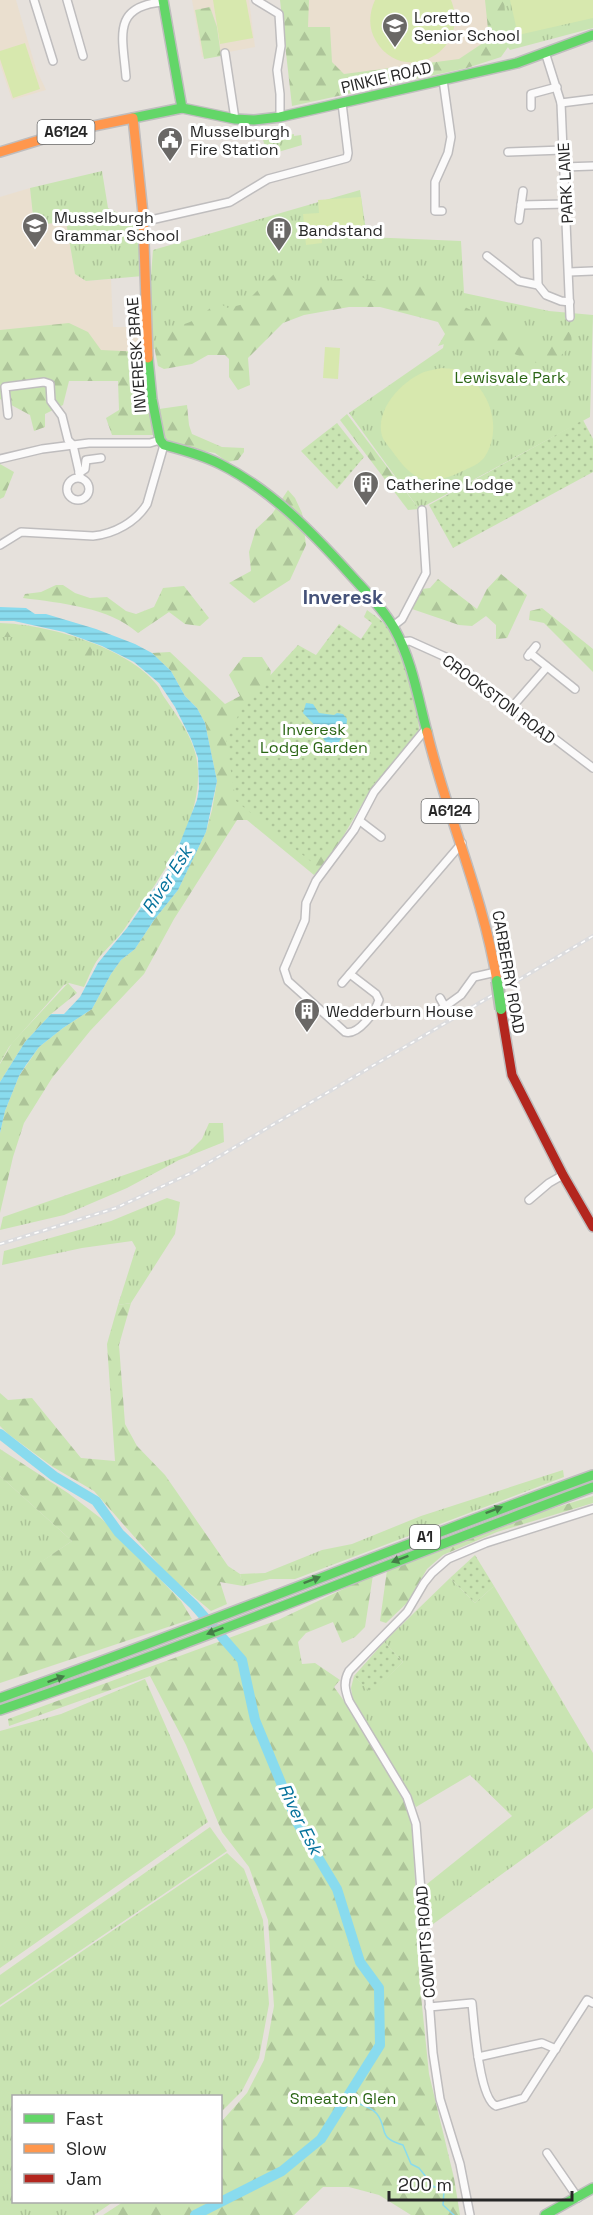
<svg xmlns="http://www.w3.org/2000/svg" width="593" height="2215" font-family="'Space Grotesk',sans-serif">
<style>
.education{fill:#eadfcf}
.grass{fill:url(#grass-tufts)}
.forest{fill:url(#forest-firs)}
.garden{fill:url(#garden-dots)}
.pitch{fill:#d7e8ae}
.water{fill:url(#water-rules)}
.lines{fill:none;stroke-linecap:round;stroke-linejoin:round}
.stream{stroke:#89dbee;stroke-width:1.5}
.river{stroke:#89dbee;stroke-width:10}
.street-casing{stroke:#bfbdbe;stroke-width:10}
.fast-casing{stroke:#bfbdbe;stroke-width:12}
.slow-casing{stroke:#bfbdbe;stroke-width:12}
.jam-casing{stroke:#bfbdbe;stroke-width:12}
.street{stroke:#fbfafa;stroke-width:7}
.fast{stroke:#63d668;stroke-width:9}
.slow{stroke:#ff974d;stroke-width:9}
.jam{stroke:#b3261e;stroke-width:9}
.rail-casing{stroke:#dcdcde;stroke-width:4}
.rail{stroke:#fff;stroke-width:1.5;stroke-dasharray:4.5;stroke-linecap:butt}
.fast-bridge-casing{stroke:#bfbdbb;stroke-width:14;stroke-linecap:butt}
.fast-bridge{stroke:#63d668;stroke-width:10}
.oneway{fill:#457e48}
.labels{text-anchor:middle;stroke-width:6;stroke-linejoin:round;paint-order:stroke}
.shield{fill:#fff;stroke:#686868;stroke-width:1.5}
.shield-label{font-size:15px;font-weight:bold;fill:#272727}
.poi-label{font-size:16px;fill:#272727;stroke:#fff;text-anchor:start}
.street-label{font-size:16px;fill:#272727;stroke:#fff}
.park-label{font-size:16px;fill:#2b6615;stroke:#fff}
.water-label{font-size:18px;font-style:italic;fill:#05729c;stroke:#fff}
.quarter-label{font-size:20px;font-weight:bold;fill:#455279;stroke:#fff}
</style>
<defs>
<pattern id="grass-tufts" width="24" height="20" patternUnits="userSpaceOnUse" patternTransform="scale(1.5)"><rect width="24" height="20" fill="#c9e4b2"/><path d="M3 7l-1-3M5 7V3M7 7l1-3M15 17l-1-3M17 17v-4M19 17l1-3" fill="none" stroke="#adc499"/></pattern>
<pattern id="forest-firs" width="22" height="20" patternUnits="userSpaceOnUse" patternTransform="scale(1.5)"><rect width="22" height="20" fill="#c9e4b2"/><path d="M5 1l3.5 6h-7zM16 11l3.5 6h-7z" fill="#adc499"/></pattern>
<pattern id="garden-dots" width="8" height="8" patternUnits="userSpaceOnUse" patternTransform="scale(1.5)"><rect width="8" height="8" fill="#c9e4b2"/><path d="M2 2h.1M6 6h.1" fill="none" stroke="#adc499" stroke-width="1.8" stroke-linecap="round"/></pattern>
<pattern id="water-rules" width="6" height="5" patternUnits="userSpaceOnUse" patternTransform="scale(1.5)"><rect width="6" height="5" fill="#89dbee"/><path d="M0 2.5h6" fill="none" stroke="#76bccc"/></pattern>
</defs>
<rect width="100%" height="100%" fill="#e6e1dc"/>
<g class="education">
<polygon points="0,0 16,0 36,69 46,90 12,100 0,64"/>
<polygon points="192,0 249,0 255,47 202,57"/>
<polygon points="283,0 499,0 499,55 295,101"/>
<polygon points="30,188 34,224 66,222 75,273 86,281 111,279 113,327 135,327 140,333 142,354 100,357 0,336 0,197"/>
</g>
<g class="grass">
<polygon points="499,0 593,0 593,28 510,50 505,43"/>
<polygon points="294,134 294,136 301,135 302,145 268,155 263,140"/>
<polygon points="102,171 108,208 120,214 138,212 143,276 86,281 75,274 66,222 34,225 30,188"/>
<polygon points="360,190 367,237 461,241 464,293 549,311 593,315 590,417 419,509 349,413 443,348 448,322 365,293 221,326 152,350 150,289 153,250"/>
<path d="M 0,623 C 46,624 128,647 157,685 C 160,688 161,693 164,697 C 177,716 193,736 197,761 C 206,821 157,881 125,928 C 117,940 104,950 96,962 C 91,970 88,979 84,987 L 69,983 L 64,985 L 9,1047 L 0,1063 Z"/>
<polygon points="209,1123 223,1123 224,1142 179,1160 127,1188 64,1215 0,1230 3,1217 188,1153 202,1139"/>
<polygon points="167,1198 180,1202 175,1234 131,1303 118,1305 136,1248 132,1241 82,1248 2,1265 4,1251 111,1221"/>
<polygon points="563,1470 564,1477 295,1579 270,1579 243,1586 240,1574 265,1573 322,1550 352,1544 421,1516"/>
<polygon points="0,1476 72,1541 0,1590"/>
<polygon points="450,1578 475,1603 494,1586 593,1753 593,1808 429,1927 427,1884 512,1816 470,1775 416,1807 353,1700 351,1688 354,1676 372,1693 403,1662 384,1642"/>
<polygon points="145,1679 208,1822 0,1968 0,1731 61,1714"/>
<polygon points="210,1827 227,1851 0,2005 0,1975"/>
<polygon points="227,1853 244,1869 263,1920 269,2004 259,2058 242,2091 221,2112 220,2096 14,2096 14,2202 113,2202 94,2215 0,2215 0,2007"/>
</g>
<g class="forest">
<polygon points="280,0 309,0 308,27 330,27 332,62 344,74 459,59 489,39 485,0 504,0 508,47 501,57 467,68 292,106"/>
<polygon points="210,7 217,27 221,56 204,59 195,10"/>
<path d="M 277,271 L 298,283 L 314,286 L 334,280 L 358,277 L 389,283 L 411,281 L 471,310 L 496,317 L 517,328 L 519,345 L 546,353 L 556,332 L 571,332 L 572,345 L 558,358 L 544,366 C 509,353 476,333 438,346 L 445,334 L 438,322 L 380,307 L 349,307 L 304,315 L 283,323 L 248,358 L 250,385 L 238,390 L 229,377 L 229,359 L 225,355 L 208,355 L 192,364 L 164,369 L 158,366 L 155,351 L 157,331 C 184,325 197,323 216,302 L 228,308 L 244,304 Z"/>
<polygon points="69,323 88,332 101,350 144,352 154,435 112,435 106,418 119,410 118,381 69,381 63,405 45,414 45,427 34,431 30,415 0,399 0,330"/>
<polygon points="187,405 189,425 192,434 222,447 244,448 244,452 238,460 227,462 215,453 176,446 166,441 162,435 159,409"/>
<polygon points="347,414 419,509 408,510 340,420"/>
<polygon points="0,464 14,472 4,497 0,499"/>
<polygon points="288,490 295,498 302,513 306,545 290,580 254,603 229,583 251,571 249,552 256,529 272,514"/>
<polygon points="501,574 527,595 507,638 496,639 496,625 486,616 472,626 459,625 412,609 416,598 422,589 430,588 438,579 477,609 487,589"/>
<path d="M 56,585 L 63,585 L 75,593 L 90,598 L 107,597 L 126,611 L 136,614 L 154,607 L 163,588 L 184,586 L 209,618 L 200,626 L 185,624 L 169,612 L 138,633 C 109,607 60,603 23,598 L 25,594 L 41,592 Z"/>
<polygon points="542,608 593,649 593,672 544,623 529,620 530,611"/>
<path d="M 0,624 L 30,628 L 93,646 L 91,659 C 66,648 57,638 28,642 L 24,637 L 0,637 Z"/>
<polygon points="170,652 225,704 240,696 229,675 243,657 262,657 271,671 269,688 403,677 415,735 368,794 330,859 314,875 247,820 237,820 174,919 144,974 90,1031 52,1078 24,1123 13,1157 0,1213 0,1133 5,1111 19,1076 39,1047 63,1028 92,1009 111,974 121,960 135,949 154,920 178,890 206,832 212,810 217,781 205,723 197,708 185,696 171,671 152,653"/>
<polygon points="68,983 77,993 51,1014 25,1042 0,1082 0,1064 12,1043"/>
<polygon points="131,1303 119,1345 125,1424 137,1446 165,1475 228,1566 240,1574 243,1586 220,1582 227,1604 211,1611 168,1575 94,1491 53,1467 8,1434 0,1426 0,1393 8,1400 32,1398 81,1458 115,1461 107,1344 118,1305"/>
<polygon points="0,1449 68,1493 103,1520 181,1601 192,1619 0,1683 0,1570 3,1570 4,1573 21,1575 72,1541 0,1476"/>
<polygon points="593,1496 593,1503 497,1532 443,1555 427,1569 408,1602 386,1623 380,1621 387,1570 535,1514"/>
<polygon points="373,1575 365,1627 355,1637 342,1643 333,1622 306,1633 298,1642 302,1664 315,1663 340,1680 334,1687 347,1705 407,1806 413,1834 419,1976 429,2074 454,2178 460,2215 411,2215 379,2195 349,2187 323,2187 294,2215 103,2215 123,2202 220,2202 221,2122 247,2093 264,2060 274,2006 268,1920 249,1867 222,1832 186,1745 150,1676 9,1726 8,1719 278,1620"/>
</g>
<g class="garden">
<polygon points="583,420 593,439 593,472 453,548 429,505"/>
<polygon points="337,423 364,457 337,489 301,451"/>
<path d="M 367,610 C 374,615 383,621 388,628 C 400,642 420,711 419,730 L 368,791 L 347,826 L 314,864 L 236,801 L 226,742 L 243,705 L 298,645 L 316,655 L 339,624 L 361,639 L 372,623 L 364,617 Z"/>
<polygon points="475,1555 494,1586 475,1603 450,1578"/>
<polygon points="384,1642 403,1662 372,1694 354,1676"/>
</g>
<g class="pitch">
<polygon points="213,0 246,0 253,38 220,44"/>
<path d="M 375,0 L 451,0 C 472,52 403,87 376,41 C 368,28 369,13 375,0 Z"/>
<polygon points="510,0 593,0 593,18 518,35"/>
<polygon points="25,43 40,89 13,98 0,59 0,51"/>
<polygon points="361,197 364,226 321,229 322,243 306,245 303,214 319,213 318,200"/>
<polygon points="325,347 340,348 338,379 323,378"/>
<path d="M 442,368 C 448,369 455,368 460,371 C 490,387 504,430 484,458 C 479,464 471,467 465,470 C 431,486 417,485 395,455 C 391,449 384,442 382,436 C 375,409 401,382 424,372 C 430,370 437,369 442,368 Z"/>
</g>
<g class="water">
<polygon points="0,607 26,608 35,614 46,614 96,629 135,644 152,653 171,671 185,696 197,708 205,723 217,781 206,832 178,890 154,920 135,949 121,960 111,974 92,1009 63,1028 39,1047 26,1065 19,1076 5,1111 0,1133 0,1082 25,1042 51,1014 64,1014 80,997 98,963 127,928 172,863 197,800 199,788 198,758 191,739 175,707 159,683 134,662 102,646 64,632 14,621 0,621"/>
<polygon points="306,703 313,704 319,713 334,715 337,713 343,714 347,719 346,731 337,745 328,744 324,740 321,732 303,713"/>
</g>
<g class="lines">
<path class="stream" d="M 346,2100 C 356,2103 370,2106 377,2114 C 389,2130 376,2137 403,2145 L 411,2164 L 419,2168 L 434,2187 L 440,2187 L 444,2191 L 443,2205 L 454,2215"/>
<polyline class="river" points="0,1434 54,1476 96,1501 119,1533 194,1605 242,1660 255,1720 298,1824 337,1889 360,1962 379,1988 380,2045 321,2139 282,2171 195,2215"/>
<defs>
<g id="street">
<polyline points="34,0 53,61"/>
<polyline points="67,0 83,56"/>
<polyline points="256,0 279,14 281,46 277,70 280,94 280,117"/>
<polyline points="545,52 561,103 570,317"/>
<polyline points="225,53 235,119"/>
<path d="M 126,77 C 123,38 111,6 163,2"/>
<polyline points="561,103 593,99"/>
<polyline points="531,107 531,94 557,87"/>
<polyline points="508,152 563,150"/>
<polyline points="564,167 593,166"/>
<polyline points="521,205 567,204"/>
<polyline points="442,211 435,211 435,182 448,153 451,137 443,80"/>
<polyline points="519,220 523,191"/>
<polyline points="142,222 230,202 268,179 347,158 348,153 342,103"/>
<polyline points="537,242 538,285"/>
<polyline points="487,256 519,281 538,285 546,295 561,301 570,302"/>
<polyline points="569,272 593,271"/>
<polyline points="8,415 5,387 44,382 50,384 51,401 62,416 68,440 73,445 80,476"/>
<polyline points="0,459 42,449 89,443 150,443 160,440"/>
<polyline points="79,473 85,469 86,460 101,458"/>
<circle cx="78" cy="489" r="11"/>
<path d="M 0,545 L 21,532 L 93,536 C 114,534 136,522 147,504 L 164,445"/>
<polyline points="393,626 402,619 426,573 422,510"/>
<polyline points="400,642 410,641 450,659 593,768"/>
<polyline points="530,653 575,689"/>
<polyline points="528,656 536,646"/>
<polyline points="513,706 547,667"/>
<polyline points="360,821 381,837"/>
<path d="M 350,974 L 376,994 L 379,1000 C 375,1012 358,1036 345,1032 L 288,981 L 284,969 L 305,920 L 306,903 L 316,881 L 354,830 L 374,792 L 425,730"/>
<polyline points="342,983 462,843"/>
<polyline points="440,998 445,1007"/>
<polyline points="436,1013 461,995 474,977 496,972"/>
<polyline points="529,1200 549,1183 563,1175"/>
<path d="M 429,2007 L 472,2003 C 474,2022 479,2099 496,2106 L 524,2098 L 587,2000 L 593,2003"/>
<polyline points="478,2057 542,2043 556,2049"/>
<polyline points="547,2153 578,2198"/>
<path d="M 470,2215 L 460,2164 L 440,2099 L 433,2053 L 416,1824 L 407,1797 L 349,1701 C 345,1690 343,1682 349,1671 L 407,1612 L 424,1583 L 432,1573 L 448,1559 L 486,1543 L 593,1509"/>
</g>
<g id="fast">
<polyline points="163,0 182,108"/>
<polyline points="133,118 182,108 235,119 254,120 280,117 517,63 593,35"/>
<path d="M 148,358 L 152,399 L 160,440 L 164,445 C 183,450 202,455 220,464 C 270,489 311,531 348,572 C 364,590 382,607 394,628 C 412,660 418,698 427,732"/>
<path d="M 0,1698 C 199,1628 394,1547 593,1475"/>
<path d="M 0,1710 C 200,1642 395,1560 593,1487"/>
<polyline points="545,2215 593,2188"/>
</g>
<g id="slow">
<polyline points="0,152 69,131 133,118 143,214 148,358"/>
<path d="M 427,732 C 447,816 483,895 497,981"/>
</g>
<polyline id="jam" points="501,1009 512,1075 563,1175 593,1227"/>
</defs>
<use href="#street" class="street-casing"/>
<use href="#fast" class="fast-casing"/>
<use href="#slow" class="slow-casing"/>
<use href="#jam" class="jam-casing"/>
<use href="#street" class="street"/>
<use href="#fast" class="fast"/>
<use href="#slow" class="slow"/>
<use href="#jam" class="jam"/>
<defs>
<polyline id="rail" points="0,1244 116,1208 191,1173 593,936"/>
</defs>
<use href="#rail" class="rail-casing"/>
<use href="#rail" class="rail"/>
<defs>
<polyline id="fast-bridge" points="497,981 501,1009"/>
</defs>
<use href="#fast-bridge" class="fast-bridge-casing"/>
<use href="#fast-bridge" class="fast-bridge"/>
</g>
<defs><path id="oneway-solid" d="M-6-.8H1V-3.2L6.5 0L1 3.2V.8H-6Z" transform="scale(1.5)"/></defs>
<g class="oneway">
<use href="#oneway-solid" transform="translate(494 1510) rotate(-21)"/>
<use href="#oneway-solid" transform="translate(400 1559) rotate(159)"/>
<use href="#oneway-solid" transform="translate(312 1580) rotate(-21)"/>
<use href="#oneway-solid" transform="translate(215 1631) rotate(159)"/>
<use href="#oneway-solid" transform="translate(56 1679) rotate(-20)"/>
</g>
<defs>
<symbol id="school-pin" viewBox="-11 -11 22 30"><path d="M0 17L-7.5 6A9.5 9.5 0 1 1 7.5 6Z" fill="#6a6866" stroke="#fff"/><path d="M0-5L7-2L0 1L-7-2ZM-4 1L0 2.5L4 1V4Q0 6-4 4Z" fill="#fff"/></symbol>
<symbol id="civic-pin" viewBox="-11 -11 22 30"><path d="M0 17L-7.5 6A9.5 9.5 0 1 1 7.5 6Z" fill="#6a6866" stroke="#fff"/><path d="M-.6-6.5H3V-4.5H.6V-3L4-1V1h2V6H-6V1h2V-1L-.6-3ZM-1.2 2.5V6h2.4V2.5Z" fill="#fff"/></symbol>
<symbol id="building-pin" viewBox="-11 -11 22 30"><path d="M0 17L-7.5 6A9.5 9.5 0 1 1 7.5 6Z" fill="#6a6866" stroke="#fff"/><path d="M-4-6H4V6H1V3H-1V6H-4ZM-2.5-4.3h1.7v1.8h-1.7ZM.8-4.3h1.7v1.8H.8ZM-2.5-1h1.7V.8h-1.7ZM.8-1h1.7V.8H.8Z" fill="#fff"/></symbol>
</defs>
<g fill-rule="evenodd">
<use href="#school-pin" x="380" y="11" width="30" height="40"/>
<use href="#civic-pin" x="155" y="125" width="30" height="40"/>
<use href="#school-pin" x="20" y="211" width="30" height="40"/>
<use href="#building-pin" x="264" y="215" width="30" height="40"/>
<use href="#building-pin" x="351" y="469" width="30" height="40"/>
<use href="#building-pin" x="292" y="996" width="30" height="40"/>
</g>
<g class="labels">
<g class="shield">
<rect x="37.5" y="120" width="57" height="24" rx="4.5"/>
<rect x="421.5" y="799" width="57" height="24" rx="4.5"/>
<rect x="410" y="1525" width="30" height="24" rx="4.5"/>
</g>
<g class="shield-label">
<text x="66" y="137">A6124</text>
<text x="450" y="816">A6124</text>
<text x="425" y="1542">A1</text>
</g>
<g class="poi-label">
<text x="414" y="23">Loretto<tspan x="414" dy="18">Senior School</tspan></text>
<text x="190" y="137">Musselburgh<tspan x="190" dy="18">Fire Station</tspan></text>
<text x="54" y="223">Musselburgh<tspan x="54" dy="18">Grammar School</tspan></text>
<text x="298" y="236">Bandstand</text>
<text x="386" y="490">Catherine Lodge</text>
<text x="326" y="1017">Wedderburn House</text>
</g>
<g class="street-label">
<text transform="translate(386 77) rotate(-13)" y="6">PINKIE ROAD</text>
<text transform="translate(565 183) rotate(-93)" y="6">PARK LANE</text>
<text transform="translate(136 355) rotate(-94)" y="6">INVERESK BRAE</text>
<text transform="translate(499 699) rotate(37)" y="6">CROOKSTON ROAD</text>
<text transform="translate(509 972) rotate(80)" y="6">CARBERRY ROAD</text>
<text transform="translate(425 1942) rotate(-94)" y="6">COWPITS ROAD</text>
</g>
<g class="park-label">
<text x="510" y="383">Lewisvale Park</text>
<text x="314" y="735">Inveresk<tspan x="314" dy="18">Lodge Garden</tspan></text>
<text x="343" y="2104">Smeaton Glen</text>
</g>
<g class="water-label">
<text transform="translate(167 880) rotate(-57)" y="6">River Esk</text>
<text transform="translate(300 1819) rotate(64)" y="6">River Esk</text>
</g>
<g class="quarter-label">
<text x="343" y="604">Inveresk</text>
</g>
</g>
<rect x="12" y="2095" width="210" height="108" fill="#ffffff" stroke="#a9a9a9" stroke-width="1.5"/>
<rect x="24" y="2114" width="30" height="9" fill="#63d668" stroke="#a9a9a9" stroke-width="1.5"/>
<text x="66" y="2125" font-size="18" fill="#272727">Fast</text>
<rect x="24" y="2144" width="30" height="9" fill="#ff974d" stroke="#a9a9a9" stroke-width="1.5"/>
<text x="66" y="2155" font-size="18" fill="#272727">Slow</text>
<rect x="24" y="2174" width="30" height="9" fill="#b3261e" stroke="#a9a9a9" stroke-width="1.5"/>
<text x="66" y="2185" font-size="18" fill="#272727">Jam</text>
<path d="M389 2191v9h183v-9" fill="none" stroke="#272727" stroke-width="3"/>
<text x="398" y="2191" font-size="18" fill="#272727" stroke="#ffffff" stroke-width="4.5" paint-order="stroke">200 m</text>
</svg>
